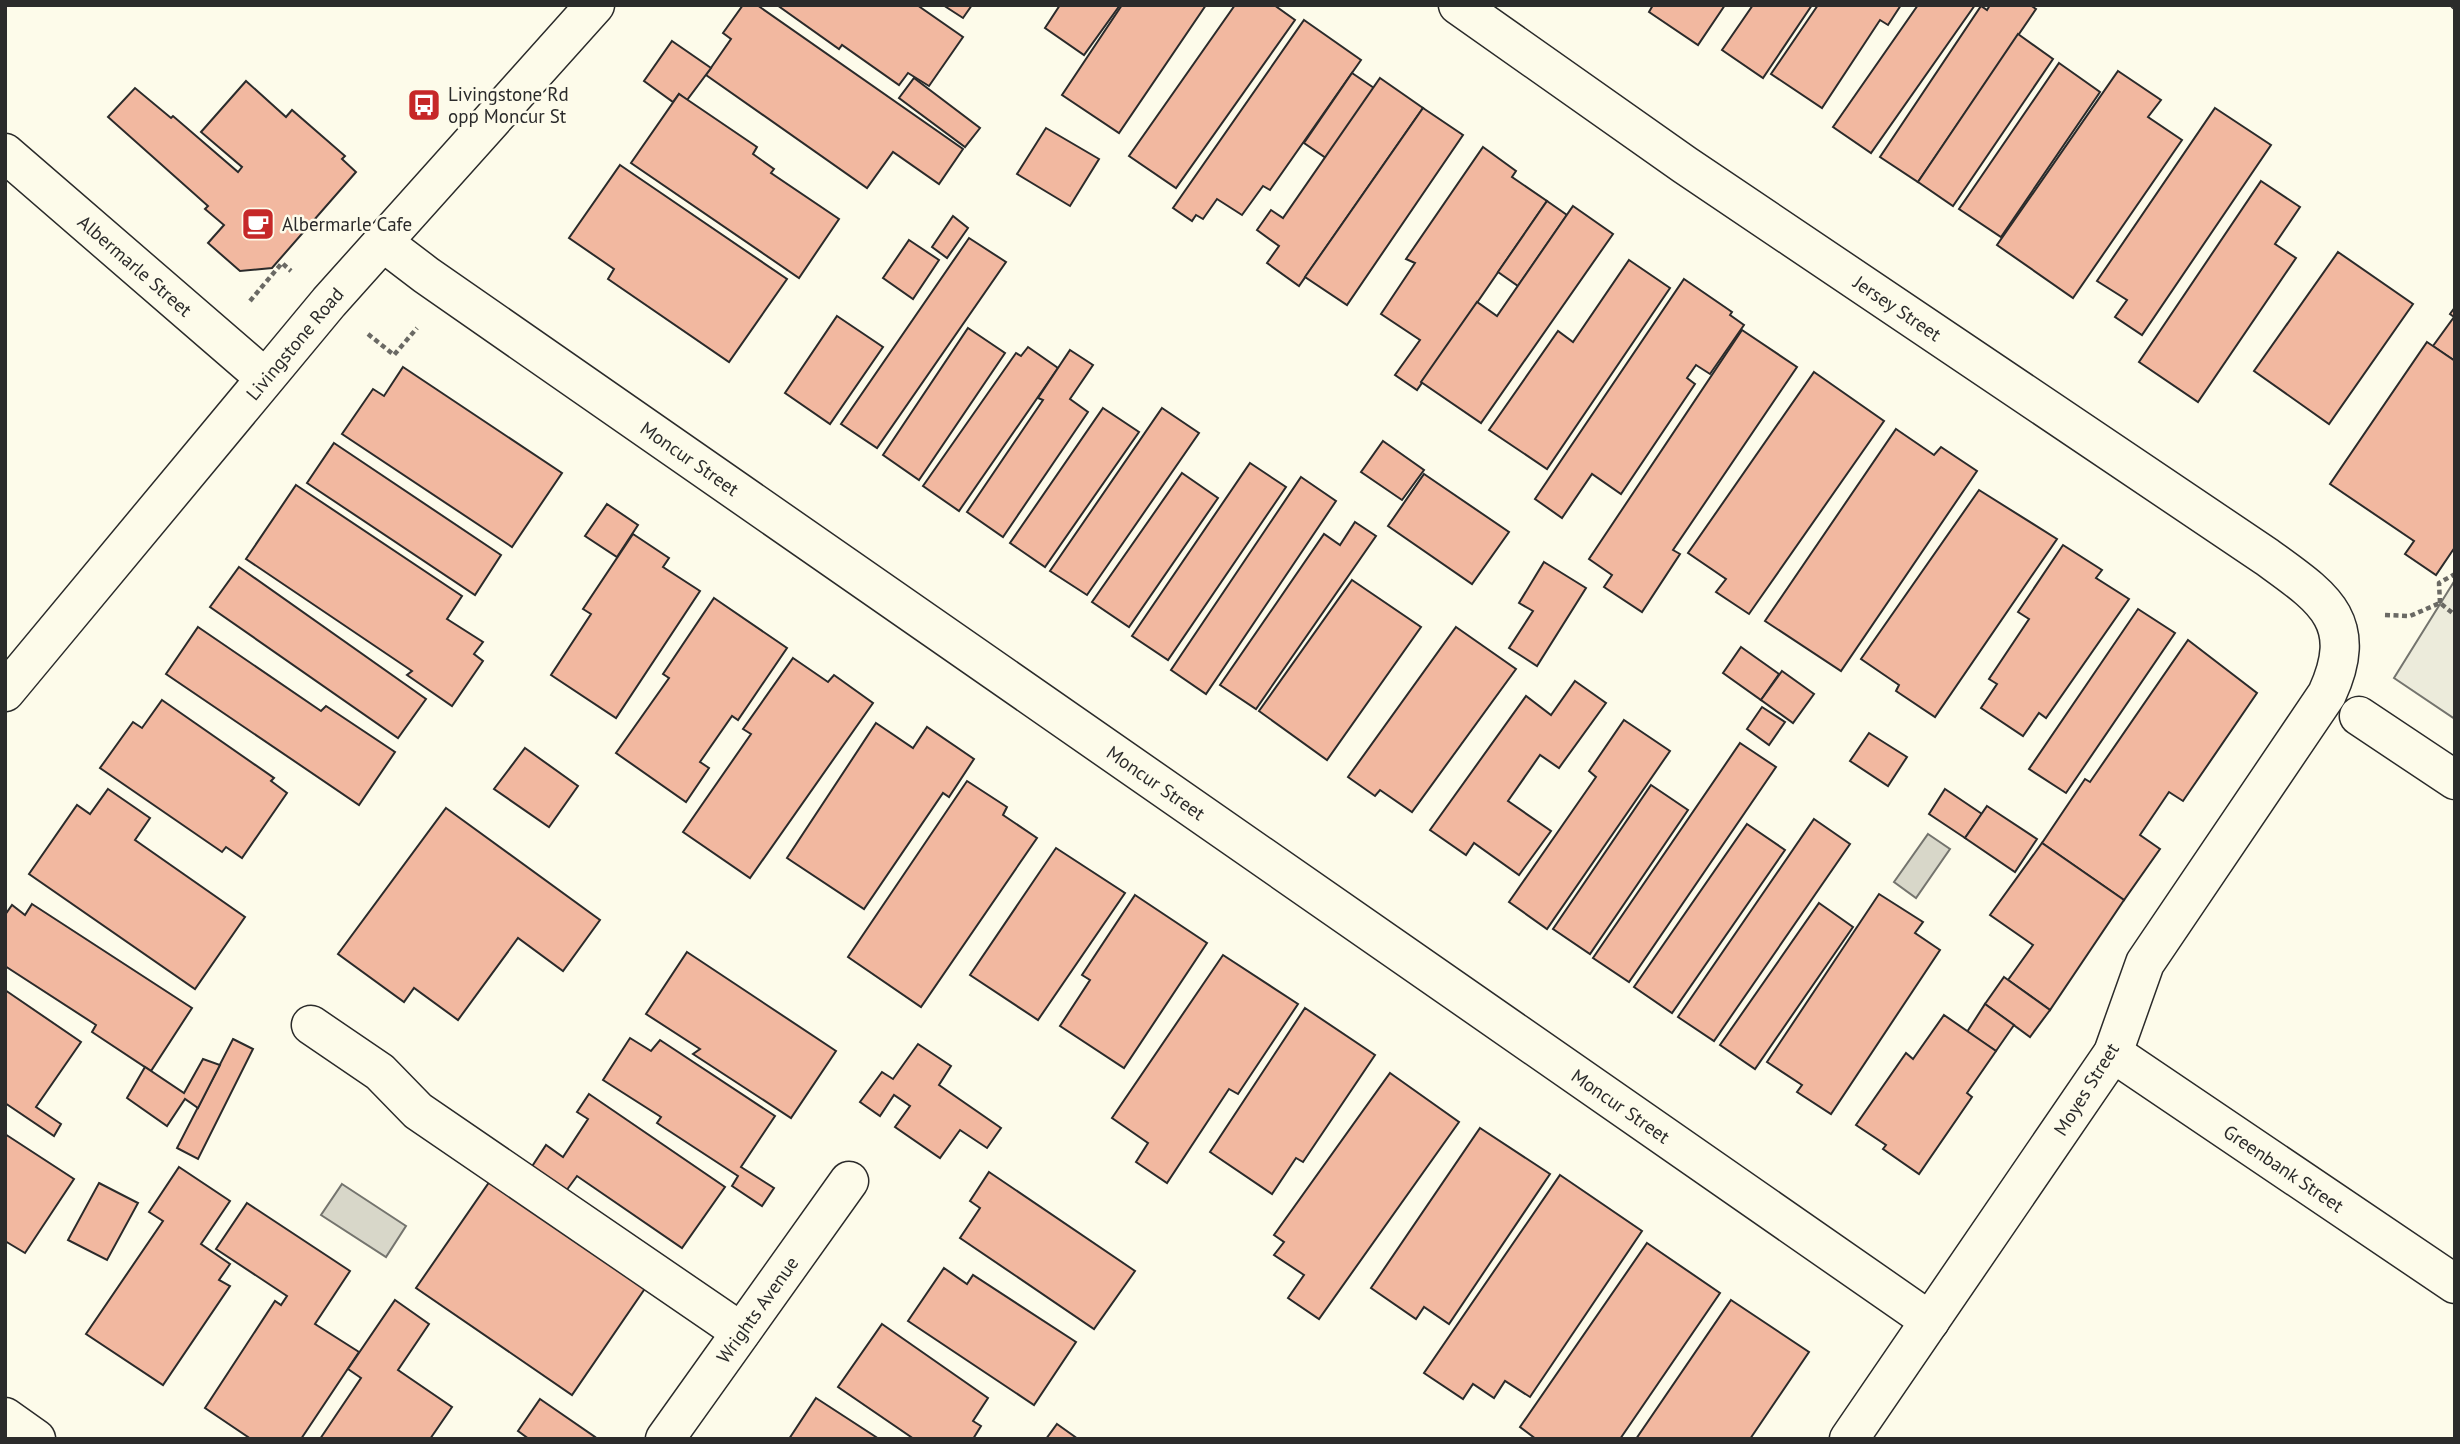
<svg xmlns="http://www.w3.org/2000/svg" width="2460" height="1444" font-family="'PT Sans',sans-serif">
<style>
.green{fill:#ecebdb;stroke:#74746e;stroke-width:2}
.water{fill:#d8d7c9;stroke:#74746e;stroke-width:2}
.building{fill:#f2b8a0;stroke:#2b2b2b;stroke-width:2}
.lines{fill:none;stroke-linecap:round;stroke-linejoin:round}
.minor-casing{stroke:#2b2b2b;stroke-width:41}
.path{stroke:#6a6964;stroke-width:4.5;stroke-dasharray:5 3.5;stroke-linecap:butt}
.minor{stroke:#fdfbea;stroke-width:38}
.rail-casing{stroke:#2b2b2b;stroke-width:8}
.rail{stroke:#fdfbea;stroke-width:5;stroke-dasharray:16;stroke-linecap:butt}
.labels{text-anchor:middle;stroke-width:5;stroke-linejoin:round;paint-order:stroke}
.poi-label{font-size:19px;fill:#2b2b2b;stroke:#fdfbea;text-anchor:start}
.street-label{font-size:19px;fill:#2b2b2b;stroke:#fdfbea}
</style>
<rect width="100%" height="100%" fill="#fdfbea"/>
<polygon class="green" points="2455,580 2455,719 2394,678"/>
<g class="water">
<polygon points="1928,834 1950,849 1916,898 1894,882"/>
<polygon points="342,1184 406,1226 386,1257 321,1215"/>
</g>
<g class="building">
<polygon points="743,5 757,5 963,149 939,184 893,152 867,188 706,75 731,39 723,33"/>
<polygon points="777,5 917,5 963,37 929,86 908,73 899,85 842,45 839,49"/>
<polygon points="943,5 972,5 963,18"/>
<polygon points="1060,5 1120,5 1084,55 1045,28"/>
<polygon points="1122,5 1206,5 1119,133 1062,95"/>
<polygon points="1235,5 1274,5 1295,20 1176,188 1129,156"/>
<polygon points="1653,5 1725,5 1698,45 1649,12"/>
<polygon points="1753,5 1812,5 1763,78 1722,50"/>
<polygon points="1818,5 1901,5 1888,25 1880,20 1822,108 1771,74"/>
<polygon points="1918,5 1975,5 1871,153 1833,127"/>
<polygon points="1990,5 2030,5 2036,9 1918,182 1880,157 1981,6 1987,10"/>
<polygon points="1304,20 1361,60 1270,190 1263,186 1242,215 1217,199 1203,219 1196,215 1192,221 1173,208"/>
<polygon points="2018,34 2053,59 1953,206 1918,182"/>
<polygon points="672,41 711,68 687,100 679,94 673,102 644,81"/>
<polygon points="2059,63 2100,92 2001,237 1959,209"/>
<polygon points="2118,71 2161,100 2148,117 2182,140 2073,298 1997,245"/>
<polygon points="1352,73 1374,88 1326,158 1304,143"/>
<polygon points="914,78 980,128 965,147 899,98"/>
<polygon points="1380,78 1423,108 1299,286 1267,263 1279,246 1257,230 1271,210 1283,218"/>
<polygon points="246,81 286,117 292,110 345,156 342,159 356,172 272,268 240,271 208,243 224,225 205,209 208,206 108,117 135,88 171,118 173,116 238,172 242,167 201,132"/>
<polygon points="679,94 757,147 753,154 774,169 771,173 839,219 799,278 631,163"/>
<polygon points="1423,108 1463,135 1347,305 1305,277"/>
<polygon points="2215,108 2271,145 2142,335 2115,317 2127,300 2097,281"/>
<polygon points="1046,128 1099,159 1070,206 1017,174"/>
<polygon points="1483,147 1516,171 1512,177 1547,201 1417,390 1395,375 1420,340 1381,314 1415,263 1406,259"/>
<polygon points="620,165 787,279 729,362 608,279 614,269 569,238"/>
<polygon points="2261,181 2300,207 2275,244 2296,258 2198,402 2139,362"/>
<polygon points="1547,201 1567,215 1518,286 1498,272"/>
<polygon points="1573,206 1613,234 1481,423 1421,382 1477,302 1497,316"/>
<polygon points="953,216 968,228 947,258 932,247"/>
<polygon points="969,238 1006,262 877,448 841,424"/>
<polygon points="909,240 939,260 913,299 883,278"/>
<polygon points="2338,252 2413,304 2329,424 2254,371"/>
<polygon points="1629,260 1670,288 1547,469 1489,430 1558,331 1573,342"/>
<polygon points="1684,279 1732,312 1730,315 1744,325 1710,374 1696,365 1687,378 1695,384 1621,494 1592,474 1562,518 1535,499"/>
<polygon points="2455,307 2455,361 2433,346 2454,317 2450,314"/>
<polygon points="837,316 883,347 830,424 785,393"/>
<polygon points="968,328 1005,353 919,480 883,455"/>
<polygon points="1742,330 1797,367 1673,550 1680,554 1642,612 1604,587 1612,575 1589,559"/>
<polygon points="2427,342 2455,361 2455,547 2436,575 2405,554 2414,541 2330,484"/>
<polygon points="1028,347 1058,368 959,511 923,486 1016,353 1021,356"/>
<polygon points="1070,350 1093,365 1070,399 1088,412 1003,537 967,512 1043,400 1038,398"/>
<polygon points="403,367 562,473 512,547 342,434 373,389 384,396"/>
<polygon points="1814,372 1884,421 1749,614 1716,592 1726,579 1688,553"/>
<polygon points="1103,408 1139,432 1045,567 1010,543"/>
<polygon points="1162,408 1199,433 1087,595 1050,571"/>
<polygon points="1896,429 1934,455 1941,447 1977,471 1841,671 1765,621"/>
<polygon points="1383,441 1424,470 1402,500 1361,472"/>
<polygon points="334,443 501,555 475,595 307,483"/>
<polygon points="1250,463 1286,487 1168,660 1132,636"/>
<polygon points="1182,473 1218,498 1129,627 1092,602"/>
<polygon points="1424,474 1509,532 1472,584 1388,526"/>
<polygon points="1301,477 1336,501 1206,694 1171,670"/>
<polygon points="296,485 462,596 447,619 483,642 474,654 483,661 452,706 407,675 412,671 246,559"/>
<polygon points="1979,490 2057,539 1935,717 1896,691 1899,685 1861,659"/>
<polygon points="607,504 638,525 617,557 585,536"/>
<polygon points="1355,522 1376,536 1256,709 1220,685 1324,534 1340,545"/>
<polygon points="633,534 669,558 663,567 700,591 616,718 551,675 591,614 583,609"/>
<polygon points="2063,545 2102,570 2096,578 2129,599 2046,718 2039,713 2023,736 1981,708 1997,684 1989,679 2029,619 2018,612"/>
<polygon points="1544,562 1586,588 1537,666 1509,648 1533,611 1519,603"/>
<polygon points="239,567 426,699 398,738 210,607"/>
<polygon points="1352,580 1421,627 1327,760 1259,711"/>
<polygon points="714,598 787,648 738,720 732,716 700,762 709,768 686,802 616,753 669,678 663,674"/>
<polygon points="2138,609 2175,633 2066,793 2029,769"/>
<polygon points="198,627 321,711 326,706 395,752 359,805 166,674"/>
<polygon points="1456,627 1516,669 1412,812 1380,790 1375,796 1348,777"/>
<polygon points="2188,640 2257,693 2183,801 2169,792 2140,835 2160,849 2124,900 2042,843 2085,779 2090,782"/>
<polygon points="1741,647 1779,674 1761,700 1723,673"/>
<polygon points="793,658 828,682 834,675 873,703 750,878 683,832 751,734 743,729"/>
<polygon points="1782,671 1814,694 1793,723 1761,700"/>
<polygon points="1575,681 1606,703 1559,768 1540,755 1508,801 1551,831 1519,875 1474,843 1466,855 1430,830 1526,696 1551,715"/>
<polygon points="162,700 274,778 271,781 287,793 242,858 226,847 222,852 100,768 133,722 142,728"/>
<polygon points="1762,707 1785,722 1769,745 1747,729"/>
<polygon points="1624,720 1670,751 1547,929 1509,902 1596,777 1589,771"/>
<polygon points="876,723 913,748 927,727 974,759 949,797 943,793 864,909 787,858"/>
<polygon points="1869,733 1907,757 1888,786 1850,761"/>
<polygon points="1740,743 1776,767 1629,982 1593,958"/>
<polygon points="525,748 578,786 549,827 494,789"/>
<polygon points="967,781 1007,807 1003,815 1037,838 921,1007 848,957"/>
<polygon points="1651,785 1688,810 1590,954 1553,929"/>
<polygon points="108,789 150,818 135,840 245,917 195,989 29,874 77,805 90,814"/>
<polygon points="1945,789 1982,814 1965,838 1929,814"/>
<polygon points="1987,806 2037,839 2015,872 1965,838"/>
<polygon points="446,808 600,920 563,971 518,938 458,1020 414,988 404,1002 338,954"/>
<polygon points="1814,819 1850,844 1714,1041 1678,1017"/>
<polygon points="1747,824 1785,850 1672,1013 1634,987"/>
<polygon points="2042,843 2124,900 2050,1010 2008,980 2033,945 1990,915"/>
<polygon points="1056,848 1125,893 1038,1020 970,975"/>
<polygon points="1879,894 1923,922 1915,933 1940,950 1831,1114 1797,1092 1802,1085 1767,1062"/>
<polygon points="1135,895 1207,943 1124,1068 1060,1026 1090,980 1082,975"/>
<polygon points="1819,903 1853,927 1755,1069 1720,1045"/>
<polygon points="32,904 192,1008 151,1071 92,1032 96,1025 5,966 5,915 12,905 25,915"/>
<polygon points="687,952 836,1051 791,1118 693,1054 700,1049 646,1014"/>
<polygon points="1223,955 1298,1004 1238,1094 1229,1089 1167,1183 1136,1162 1148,1143 1112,1118"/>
<polygon points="2004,977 2050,1010 2030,1037 1985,1004"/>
<polygon points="5,990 81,1042 36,1107 61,1124 54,1136 5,1103"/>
<polygon points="1985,1004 2014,1025 1996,1051 1967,1032"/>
<polygon points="1305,1008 1375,1055 1303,1162 1296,1158 1272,1194 1210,1152"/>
<polygon points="1944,1015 1996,1051 1967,1093 1972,1097 1919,1174 1883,1149 1886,1145 1856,1125 1906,1053 1913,1059"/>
<polygon points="630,1038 651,1051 660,1040 775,1116 741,1167 774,1188 762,1206 732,1186 738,1176 657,1123 661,1117 603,1080"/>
<polygon points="233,1039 253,1049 198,1159 177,1148"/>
<polygon points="918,1044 951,1066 939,1085 1001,1128 987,1148 960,1130 940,1158 895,1127 910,1106 894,1095 880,1116 860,1102 882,1072 893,1079"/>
<polygon points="203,1059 220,1065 198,1108 185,1099 167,1126 127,1098 145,1067 184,1093"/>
<polygon points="1390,1073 1459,1122 1319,1319 1288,1298 1304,1275 1274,1255 1284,1242 1274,1235"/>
<polygon points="589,1094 725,1187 682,1248 577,1176 566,1191 531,1168 546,1145 563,1157 588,1119 577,1112"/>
<polygon points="1480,1128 1550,1174 1449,1324 1424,1307 1416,1319 1371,1288"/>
<polygon points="5,1134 74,1179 25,1253 5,1241"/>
<polygon points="179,1167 230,1201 201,1244 230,1264 219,1280 230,1286 163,1385 86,1334 163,1221 149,1212"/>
<polygon points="989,1172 1135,1271 1094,1329 960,1238 980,1208 970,1201"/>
<polygon points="1560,1175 1642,1231 1530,1397 1505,1381 1494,1398 1473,1384 1463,1399 1424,1373"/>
<polygon points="490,1181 646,1287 572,1395 416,1288"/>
<polygon points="99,1183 138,1203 107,1260 68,1240"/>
<polygon points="247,1203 350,1271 315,1324 359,1352 301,1439 251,1439 205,1408 275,1301 281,1305 287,1296 216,1249"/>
<polygon points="1647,1243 1720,1293 1620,1439 1536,1439 1520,1427"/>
<polygon points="944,1268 967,1284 973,1275 1076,1342 1034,1405 908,1321"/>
<polygon points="395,1300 429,1324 398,1370 452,1407 430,1439 320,1439 361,1378 348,1369"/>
<polygon points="1731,1300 1809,1352 1750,1439 1636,1439"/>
<polygon points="882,1324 988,1398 973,1421 981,1426 973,1439 914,1439 838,1387"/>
<polygon points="816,1398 879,1439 789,1439"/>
<polygon points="540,1399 595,1437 593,1439 529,1439 518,1431"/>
<polygon points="1057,1424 1078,1439 1046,1439"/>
</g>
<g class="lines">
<defs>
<g id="minor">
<path id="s1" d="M 1458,5 L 1685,165 L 2267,557 C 2322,597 2361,620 2327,694 L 2145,963 L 2113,1053 L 1849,1439"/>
<path id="s2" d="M 5,153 L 265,378"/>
<path id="s3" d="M 384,243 L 426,275 L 1930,1321"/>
<path id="s4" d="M 5,692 L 329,302 L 595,5"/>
<polyline points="2359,716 2455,780"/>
<polyline points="311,1025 380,1072 418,1111 741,1332"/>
<path id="s5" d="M 2113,1053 L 2455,1284"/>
<polyline points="5,1417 36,1439"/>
<path id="s6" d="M 665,1439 L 849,1181"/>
</g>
</defs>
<use href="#minor" class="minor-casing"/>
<g class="path">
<polyline points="250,301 282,263 291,271"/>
<polyline points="368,334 394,355 417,328"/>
<polyline points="2440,603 2439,583 2455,574"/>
<polyline points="2385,615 2410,616 2440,603 2455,615"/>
</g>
<use href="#minor" class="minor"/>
<defs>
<polyline id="rail" points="2454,5 2455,6"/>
</defs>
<use href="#rail" class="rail-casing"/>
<use href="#rail" class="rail"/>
</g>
<defs>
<symbol id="bus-square" viewBox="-11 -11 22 22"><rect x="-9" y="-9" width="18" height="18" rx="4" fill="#c62828" stroke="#fdfbea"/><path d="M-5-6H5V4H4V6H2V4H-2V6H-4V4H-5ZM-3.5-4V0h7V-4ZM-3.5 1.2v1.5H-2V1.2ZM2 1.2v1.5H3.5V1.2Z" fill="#fff"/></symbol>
<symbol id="cafe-square" viewBox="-11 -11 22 22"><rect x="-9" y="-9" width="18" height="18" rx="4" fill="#c62828" stroke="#fdfbea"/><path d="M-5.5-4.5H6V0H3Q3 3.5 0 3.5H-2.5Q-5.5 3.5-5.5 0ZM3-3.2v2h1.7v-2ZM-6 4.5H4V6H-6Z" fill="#fff"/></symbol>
</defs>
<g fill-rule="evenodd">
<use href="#bus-square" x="405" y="86" width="38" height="38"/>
<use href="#cafe-square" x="239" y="205" width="38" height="38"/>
</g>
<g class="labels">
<g class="poi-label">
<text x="448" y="101">Livingstone Rd<tspan x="448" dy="22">opp Moncur St</tspan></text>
<text x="282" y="231">Albermarle Cafe</text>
</g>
<g class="street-label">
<text dy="7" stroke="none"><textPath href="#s2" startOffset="172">Albermarle Street</textPath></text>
<text dy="7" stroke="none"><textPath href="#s1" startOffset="534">Jersey Street</textPath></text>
<text dy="7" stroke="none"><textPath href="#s4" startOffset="453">Livingstone Road</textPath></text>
<text dy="7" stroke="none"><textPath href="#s3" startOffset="374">Moncur Street</textPath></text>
<text dy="7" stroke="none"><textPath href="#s3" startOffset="942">Moncur Street</textPath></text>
<text transform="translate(2086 1089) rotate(-58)" y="7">Moyes Street</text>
<text dy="7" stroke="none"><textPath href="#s3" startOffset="1508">Moncur Street</textPath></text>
<text dy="7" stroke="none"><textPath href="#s5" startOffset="206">Greenbank Street</textPath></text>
<text dy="7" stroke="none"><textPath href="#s6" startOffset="159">Wrights Avenue</textPath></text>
</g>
</g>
<rect width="2460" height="1444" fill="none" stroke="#2b2b2b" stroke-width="14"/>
</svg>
